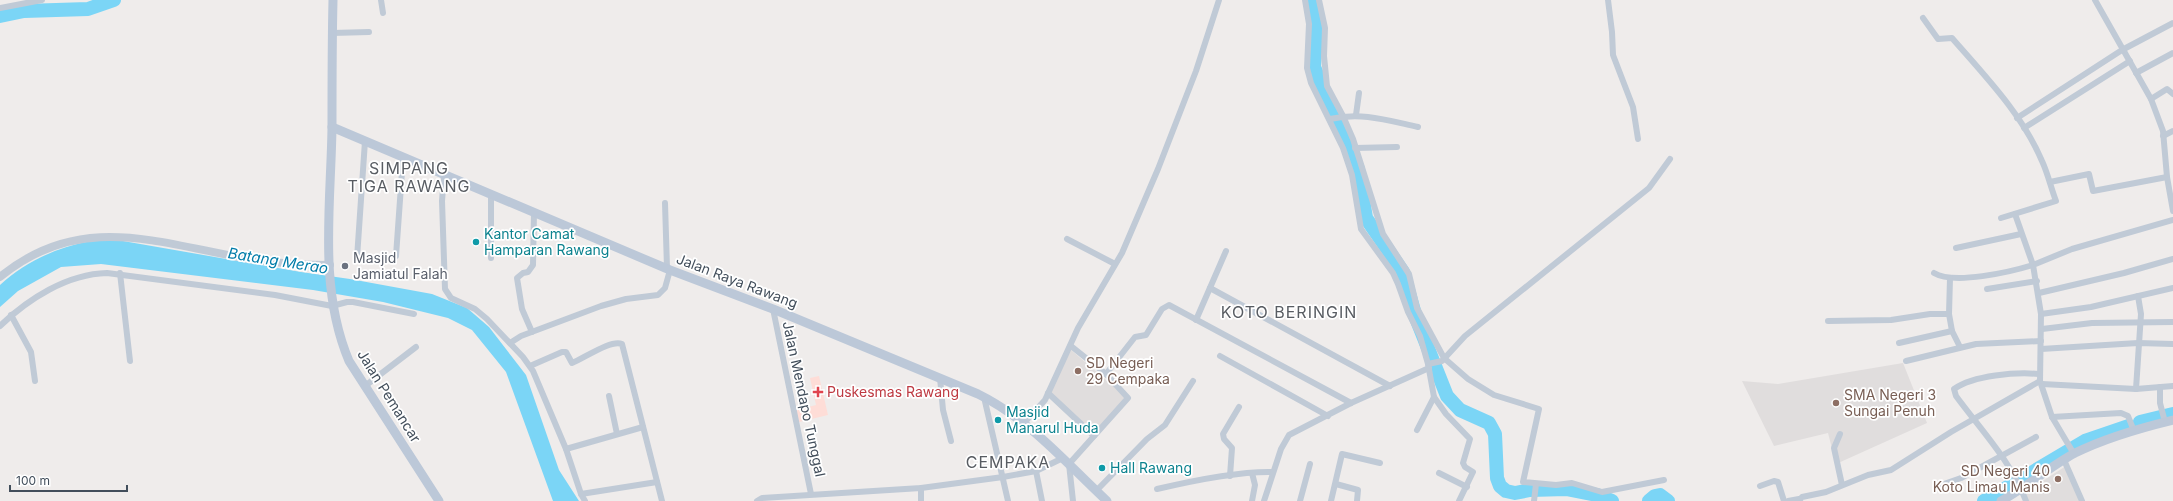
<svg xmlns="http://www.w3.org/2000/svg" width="2173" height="501" font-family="Inter,sans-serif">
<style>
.education{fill:#e0dddd}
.medical{fill:#feddd7}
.water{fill:#7bd5f6}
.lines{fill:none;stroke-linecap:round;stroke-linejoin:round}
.river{stroke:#7bd5f6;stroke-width:14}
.minor{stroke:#c0cad6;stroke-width:6}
.tertiary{stroke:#c0cad6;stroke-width:8}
.secondary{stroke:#bcc8d8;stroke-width:9}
.culture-dot{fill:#0f9aa8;stroke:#fff;stroke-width:1.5}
.worship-dot{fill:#6b7280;stroke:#fff;stroke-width:1.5}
.education-dot{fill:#8d6e63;stroke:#fff;stroke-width:1.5}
.health-dot{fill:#e0444e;stroke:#fff;stroke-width:1.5}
.labels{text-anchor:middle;stroke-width:3.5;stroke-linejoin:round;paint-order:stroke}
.culture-label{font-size:14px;fill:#0d838f;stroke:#fff;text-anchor:start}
.worship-label{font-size:14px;fill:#5b616d;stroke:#fff;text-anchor:start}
.street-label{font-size:14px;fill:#424e5b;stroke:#fff}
.education-label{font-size:14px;fill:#785e54;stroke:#fff;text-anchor:start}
.health-label{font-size:14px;fill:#be3a42;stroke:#fff;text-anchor:start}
.water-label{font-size:15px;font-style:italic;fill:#017ca9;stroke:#fff}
.quarter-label{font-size:16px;letter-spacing:1px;fill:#585c62;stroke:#fff}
</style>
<rect width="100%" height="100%" fill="#efeceb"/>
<g class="education">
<polygon points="1071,350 1126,397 1095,433 1049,392"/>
<polygon points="1903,363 1927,423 1836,464 1828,433 1774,446 1742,381 1778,384"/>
<polygon points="2066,466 2079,501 2027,501 2024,493"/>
</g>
<polygon class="medical" points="819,376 828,415 799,422 796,410 816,405 810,378"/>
<path class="water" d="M 91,241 L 123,241 L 301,272 L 350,279 L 432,294 L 467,308 L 489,327 L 526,375 L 559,470 L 579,501 L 553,501 L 506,372 L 472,330 L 448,318 L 383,302 L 313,290 L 101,264 L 61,267 L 18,291 L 0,307 L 0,285 C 25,262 57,247 91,241 Z"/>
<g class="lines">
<g class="river">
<polyline points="1313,0 1317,22 1314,67 1358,169 1366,218 1403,272 1416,318 1447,396 1460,410 1489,423 1495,434 1497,478 1500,486 1506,491 1515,493 1530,490 1566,489 1597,495 1612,501"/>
<polyline points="0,16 24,11 88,9 114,0"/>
<polyline points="2140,422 2173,414"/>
<polyline points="1649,501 1655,496 1660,495 1668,501"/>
<polyline points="1984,501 2085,441 2129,426"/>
</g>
<g class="minor">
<polyline points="381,0 383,13"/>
<polyline points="1305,0 1309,24 1307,68 1311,83 1343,148 1352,175 1361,229 1393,273 1398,284 1408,312 1420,336 1428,364 1434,397 1446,414 1470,439 1463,463 1465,467 1473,472 1472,474 1459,501"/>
<polyline points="1319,0 1325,28 1324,56 1327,86 1343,116 1353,139 1383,234 1409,274 1417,308 1444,358 1468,379 1494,395 1539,409 1523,482 1556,485 1572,483 1602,492 1664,480"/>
<polyline points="1608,0 1612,32 1613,55 1633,107 1638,139"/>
<polyline points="2095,0 2151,99 2163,131 2167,177 2173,211"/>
<polyline points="0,8 42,0"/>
<path d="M 1923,18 L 1938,39 L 1952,38 C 1985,76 2022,114 2042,161 C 2048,174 2051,188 2056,201 L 2001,218"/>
<polyline points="332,33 369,32"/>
<polyline points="2136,73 2173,53"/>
<polyline points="2151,99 2167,89 2173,94"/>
<polyline points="1356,115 1359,93"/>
<polyline points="2017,118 2122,50 2173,23"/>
<path d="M 1330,119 C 1362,112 1386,120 1418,127"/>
<polyline points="2024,128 2130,61"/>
<polyline points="2163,136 2173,131"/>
<polyline points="1355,148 1397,147"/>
<polyline points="444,176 442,201 445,289 451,298 475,309 487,319 523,357 533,371 566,449 581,494 585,501"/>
<polyline points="2050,182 2089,174 2093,191 2167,177"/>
<polyline points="491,194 491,258"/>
<polyline points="665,203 667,268"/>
<polyline points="1067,239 1115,264"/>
<polyline points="1956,248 2021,234"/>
<polyline points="396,256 403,158"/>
<polyline points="357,258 365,141"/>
<polyline points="120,273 130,361"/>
<path d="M 1934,273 C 1954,285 2010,272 2033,265 L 2015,214"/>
<polyline points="1950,278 1949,314 1952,331 1960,347"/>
<polyline points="1210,288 1390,386"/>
<polyline points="1987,289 2037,281"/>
<polyline points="2039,293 2124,273 2173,259"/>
<polyline points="773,309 811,494"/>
<polyline points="2041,314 2091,307 2173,288"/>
<polyline points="11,315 31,352 35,381"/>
<polyline points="1196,320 1226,251"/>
<polyline points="1828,321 1891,320 1930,314 1949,314"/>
<path d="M 0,326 C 28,299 67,274 107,273 L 275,295 L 332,306 L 347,302 L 353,302 L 414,314"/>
<polyline points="2042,329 2092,323 2173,322"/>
<polyline points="532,332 522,309 517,278 523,273 528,272 533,265 534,212"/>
<polyline points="510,343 521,336 601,306 626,299 658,295 665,288 670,270"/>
<polyline points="1899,343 1952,331"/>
<polyline points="1071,346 1106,374 1128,398 1069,464 1073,501"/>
<polyline points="2041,349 2138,343 2173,344"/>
<polyline points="1220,356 1328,416"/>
<polyline points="1906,361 1976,344 2041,341"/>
<polyline points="1428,364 1442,361 1465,336 1649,188 1670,159"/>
<path d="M 530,366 L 562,352 L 566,352 L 572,363 C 583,359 611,339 622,344 L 662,501"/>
<polyline points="1106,374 1135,337 1146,335 1162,309 1169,305 1351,403"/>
<polyline points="940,378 943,410 951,441"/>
<polyline points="2042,384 2136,389 2173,386"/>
<polyline points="365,386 416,347"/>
<polyline points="2160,387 2160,403 2165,422"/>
<polyline points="2136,389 2141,314 2138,296"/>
<polyline points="1048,393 1094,436"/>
<polyline points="609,396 617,434"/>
<polyline points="984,397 1008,501"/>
<polyline points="2052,417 2121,413 2128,416 2134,431"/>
<polyline points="1024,423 1045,400 1078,328 1122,253 1158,169 1196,71 1219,0"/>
<polyline points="1417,430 1434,397"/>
<polyline points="1840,434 1834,448 1842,485"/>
<polyline points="566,449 643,427"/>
<polyline points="2074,454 2052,417 2040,381 2041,314 2033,265 2072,249 2173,220"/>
<polyline points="2064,460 2082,501"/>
<polyline points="1036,471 1042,501"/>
<polyline points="1252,473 1255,485 1252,501"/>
<polyline points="1439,473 1467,487"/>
<polyline points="1230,476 1232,448 1224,439 1223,434 1239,407"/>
<polyline points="1336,484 1358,490 1357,501"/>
<polyline points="1941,485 1961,478 2036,437"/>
<polyline points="1760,486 1774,481 1778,482 1784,501"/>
<path d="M 1157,489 C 1191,481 1239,471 1273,472"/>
<polyline points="1096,491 1147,439 1165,425 1193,381"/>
<polyline points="581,494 657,482"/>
<polyline points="757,501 762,498 921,488 1003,477 1036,471 1063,458"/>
<polyline points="921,501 921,488"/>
<polyline points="1264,501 1281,449 1289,435 1351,403 1429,368"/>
<polyline points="1300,501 1310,464"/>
<polyline points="1331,501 1342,454 1380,463"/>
<polyline points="1534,501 1536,484"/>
<polyline points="1788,501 1799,499"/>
<polyline points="1799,501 1802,497 1826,492 1868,475 1891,470 1951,432 2040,381"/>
<path d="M 2026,501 C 2011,461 1981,430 1956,396 L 1954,389 C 1974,375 2016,372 2039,374"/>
</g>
<path class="tertiary" d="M 0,277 C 80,211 157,243 249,259 C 276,263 302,265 330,265"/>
<g class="secondary">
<path d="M 333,0 C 332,42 332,85 332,127 C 331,205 318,288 349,361 L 439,501"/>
<path d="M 332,127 L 670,270 L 773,309 L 978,394 C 1029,419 1066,463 1107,501"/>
<path d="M 2001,501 C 2027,487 2049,467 2075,453 C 2105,438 2140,428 2173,420"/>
</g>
</g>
<g class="culture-dot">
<circle cx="476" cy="242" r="4"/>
<circle cx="998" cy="420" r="4"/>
<circle cx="1102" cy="468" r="4"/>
</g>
<circle class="worship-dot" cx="345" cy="266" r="4"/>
<g class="education-dot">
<circle cx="1078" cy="371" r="4"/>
<circle cx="1836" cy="403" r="4"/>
<circle cx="2058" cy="479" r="4"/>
</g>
<path class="health-dot" d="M816 386h4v4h4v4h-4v4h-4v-4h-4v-4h4z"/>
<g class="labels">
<g class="culture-label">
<text x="484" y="239">Kantor Camat<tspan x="484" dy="16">Hamparan Rawang</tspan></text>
<text x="1006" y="417">Masjid<tspan x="1006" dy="16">Manarul Huda</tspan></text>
<text x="1110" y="473">Hall Rawang</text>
</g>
<g class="worship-label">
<text x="353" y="263">Masjid<tspan x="353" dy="16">Jamiatul Falah</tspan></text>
</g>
<g class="street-label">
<text transform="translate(737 281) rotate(21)" y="5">Jalan Raya Rawang</text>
<text transform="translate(389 396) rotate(58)" y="5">Jalan Pemancar</text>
<text transform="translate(804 399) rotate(78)" y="5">Jalan Mendapo Tunggal</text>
</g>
<g class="education-label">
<text x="1086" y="368">SD Negeri<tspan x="1086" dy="16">29 Cempaka</tspan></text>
<text x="1844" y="400">SMA Negeri 3<tspan x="1844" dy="16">Sungai Penuh</tspan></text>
<text x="2050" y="476" text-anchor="end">SD Negeri 40<tspan x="2050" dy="16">Koto Limau Manis</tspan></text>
</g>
<g class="health-label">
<text x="827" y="397">Puskesmas Rawang</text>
</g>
<g class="water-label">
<text transform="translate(278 261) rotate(9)" y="5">Batang Merao</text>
</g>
<g class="quarter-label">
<text x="409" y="174">SIMPANG<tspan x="409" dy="18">TIGA RAWANG</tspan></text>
<text x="1289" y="318">KOTO BERINGIN</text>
<text x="1008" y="468">CEMPAKA</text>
</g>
</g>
<path d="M10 485v6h117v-6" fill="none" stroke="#424e5b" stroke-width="2"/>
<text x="16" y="485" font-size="12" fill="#424e5b" stroke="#ffffff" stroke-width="3" paint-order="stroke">100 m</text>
</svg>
